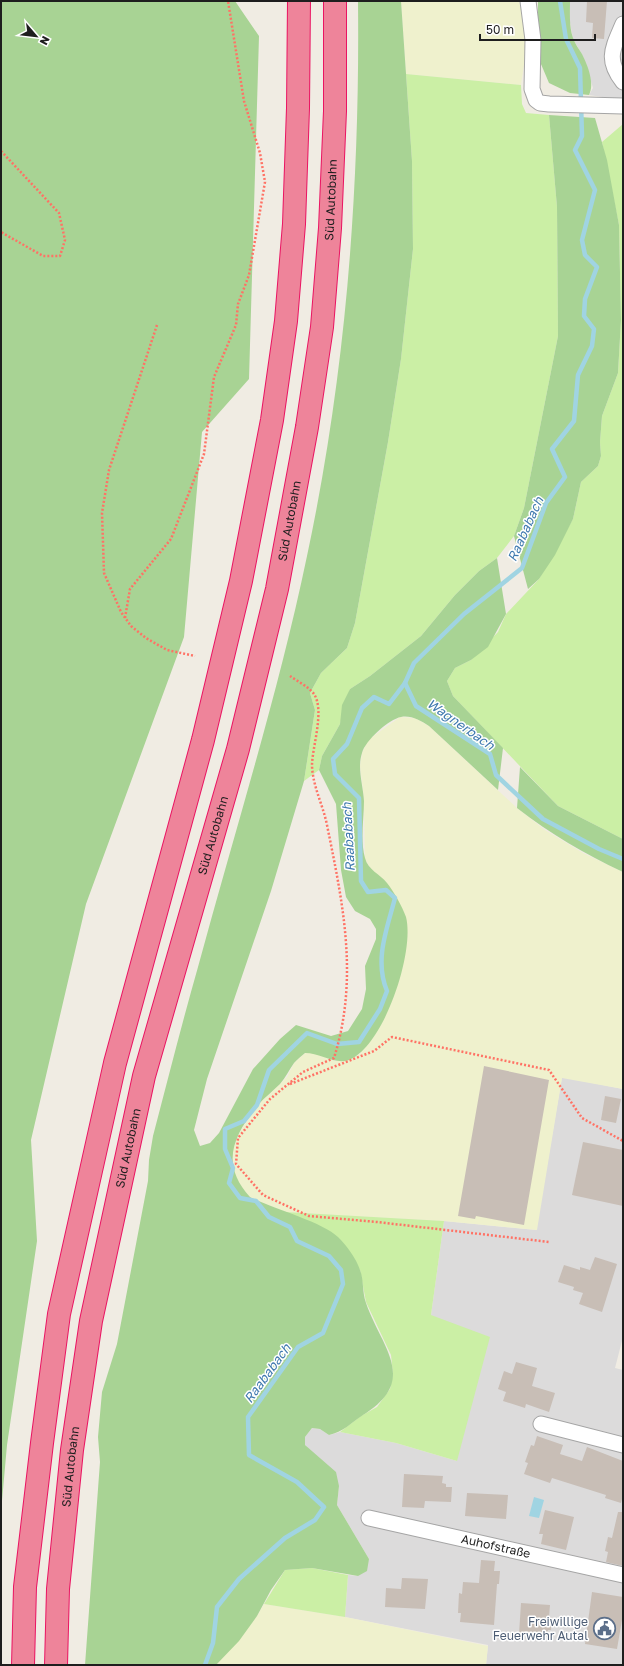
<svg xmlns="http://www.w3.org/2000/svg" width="624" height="1666" font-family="'Golos Text',sans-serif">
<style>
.residential{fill:#dcdbdb}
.farmland{fill:#eff1cd}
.grass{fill:#cbefa5}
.forest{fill:#a8d394}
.water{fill:#a0d4e2}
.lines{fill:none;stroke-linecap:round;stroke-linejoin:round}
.stream{stroke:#a0d4e2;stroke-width:4.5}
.building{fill:#c8beb6}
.minor-casing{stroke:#a5a5a5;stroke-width:17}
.highway-casing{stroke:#ea1462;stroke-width:24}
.path{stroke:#ff7265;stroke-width:2.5;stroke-dasharray:2 2;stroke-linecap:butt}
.minor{stroke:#fff;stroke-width:15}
.highway{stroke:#ee849a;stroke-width:22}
.labels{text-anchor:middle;stroke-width:3;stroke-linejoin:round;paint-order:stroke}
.street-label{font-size:12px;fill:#1e1e1e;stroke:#fff}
.service-label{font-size:12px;fill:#4e5e75;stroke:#fff;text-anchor:end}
.water-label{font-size:13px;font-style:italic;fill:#407aaf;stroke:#fff}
</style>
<rect width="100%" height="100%" fill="#f0ece3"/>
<g class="residential">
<polygon points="570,1 623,1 623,100 589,95 593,88 589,74 583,56 573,39 569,17"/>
<polygon points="562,1077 623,1089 623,1337 615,1368 623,1370 623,1665 486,1665 488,1645 345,1617 348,1575 358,1576 369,1559 337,1505 339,1486 305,1445 305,1437 312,1428 320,1429 329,1435 340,1432 396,1443 457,1461 431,1315 444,1221 536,1230"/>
</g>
<g class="farmland">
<polygon points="401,1 519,1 526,27 527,44 521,85 406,74"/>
<polygon points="400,717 415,718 429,726 517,808 545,830 583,853 623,872 623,1089 562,1078 537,1230 444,1221 285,1212 250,1197 241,1187 234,1173 233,1149 239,1133 259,1104 287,1077 294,1063 305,1053 315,1053 335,1061 348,1060 361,1053 386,882 372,871 365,859 364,799 360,766 362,753 368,740"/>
<polygon points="264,1604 345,1617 488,1646 486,1665 216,1665 257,1616"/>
</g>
<g class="grass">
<polygon points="406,74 521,85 522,104 526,113 549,115 557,207 558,336 524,508 514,536 497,558 479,571 455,595 421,636 370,676 350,689 340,724 322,756 319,770 304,781 315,710 310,693 321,673 347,648 355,623 388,442 401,359 413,249 412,161"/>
<polygon points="623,124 623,839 558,806 453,696 447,681 455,668 471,660 498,632 506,614 539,579 573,519 581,482 598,466 601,456 600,442 602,416 618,373 621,320 619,225 602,142"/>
<polygon points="285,1212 444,1221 431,1315 490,1337 457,1461 396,1443 340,1432 361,1416 377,1407 390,1389 393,1374 391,1355 366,1302 360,1270"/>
<polygon points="312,1568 348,1575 345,1617 264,1604 285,1570"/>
</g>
<g class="forest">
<polygon points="1,1 235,1 259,36 249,379 202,432 184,637 86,904 31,1140 37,1241 7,1445 1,1512"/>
<path d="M 358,1 L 401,1 L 412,161 L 413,249 L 401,359 L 388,442 L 355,623 L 347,648 L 321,673 L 310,693 L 315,710 L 304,781 L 271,891 L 207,1079 L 194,1130 L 200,1146 L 210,1143 L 219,1133 L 253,1069 L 280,1039 L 296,1025 L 331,1036 L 348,1031 L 362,1009 L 366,989 L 365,966 L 376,939 L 376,929 L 370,919 L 355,911 L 346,897 L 341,870 L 336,804 L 319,770 L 322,756 L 340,724 L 342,705 L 350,689 L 370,676 L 421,636 L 455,595 L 479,571 L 497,558 L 506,614 L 488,647 L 471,660 L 455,668 L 447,681 L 453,696 L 503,748 L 498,790 L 429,726 C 421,721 411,715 401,717 C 389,719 365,741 362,753 C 357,768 363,785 364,801 C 364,819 360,840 365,858 C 368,870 380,874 387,883 C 394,892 402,906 406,917 C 415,952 384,1046 349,1060 C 335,1065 320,1053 305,1053 C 301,1056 297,1060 294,1063 C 289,1070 286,1077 280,1084 C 273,1091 265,1097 258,1105 C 233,1136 220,1164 250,1197 C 271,1208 323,1222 338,1237 C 347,1246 356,1258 360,1270 C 364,1280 362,1292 366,1303 C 381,1347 420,1380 363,1415 C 351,1423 343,1432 329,1435 L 320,1429 L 312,1428 L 305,1437 L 305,1445 L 336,1472 L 339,1486 L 337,1505 L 369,1559 L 367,1571 L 358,1576 L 312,1568 L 285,1570 L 271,1590 L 257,1616 L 239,1641 L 216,1665 L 85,1665 L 100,1462 L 98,1437 L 102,1392 L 117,1344 L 148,1181 L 149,1160 L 153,1136 C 168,1079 182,1023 198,967 C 235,830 278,695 307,556 C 346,373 360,188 358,1 Z"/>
<path d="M 538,1 L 570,1 C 570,13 569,26 573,38 C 575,44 579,49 582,54 C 588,66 595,84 589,95 L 570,93 L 549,83 L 538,57 Z"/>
<polygon points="549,115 595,118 607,160 619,225 621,320 618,373 602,416 600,442 601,456 598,466 581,482 573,519 555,555 539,579 528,589 514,536 524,508 558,336 557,207"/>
<path d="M 520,767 L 558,806 L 623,839 L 623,872 C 583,853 552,835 517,808 Z"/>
</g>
<polygon class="water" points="534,1497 544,1500 539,1518 529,1516"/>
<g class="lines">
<g class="stream">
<polyline points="405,683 416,706 490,754 496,775 543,819 599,849 623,859"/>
<path d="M 205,1665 L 213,1643 L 217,1607 L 239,1579 L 285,1538 L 315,1520 L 324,1507 L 297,1482 L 249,1455 L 248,1417 L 298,1347 L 323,1333 L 343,1284 L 341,1270 L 329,1256 L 297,1241 L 290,1227 L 269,1217 L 256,1201 L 240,1198 L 229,1183 L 233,1168 L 225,1149 L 225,1129 L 244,1121 L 257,1105 L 269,1070 L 307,1033 L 337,1044 L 359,1042 L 380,1009 L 387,991 C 374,960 387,929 395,898 L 386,890 L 368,892 L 361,881 L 359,798 L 335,774 L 333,759 L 347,744 L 362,708 L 374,697 L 389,704 L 405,683 L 414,663 L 464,614 L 522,568 L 546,503 L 565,477 L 552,449 L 574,421 L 578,375 L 592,346 L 594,329 L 584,316 L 585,299 L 597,267 L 585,255 L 582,240 L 595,190 L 575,150 L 582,136 L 580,68 L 566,39 L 560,1"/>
</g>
</g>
<g class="building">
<polygon points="587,1 607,1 604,39 592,38 593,23 586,22"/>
<polygon points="484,1066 549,1080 524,1225 476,1216 475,1219 458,1216"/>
<polygon points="605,1096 621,1099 616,1123 601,1120"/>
<polygon points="583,1142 623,1150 623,1206 572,1195"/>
<polygon points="595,1257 617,1264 602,1312 579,1304 583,1293 573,1290 574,1287 558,1282 564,1265 580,1270 580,1267 590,1270"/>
<polygon points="516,1362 537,1368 532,1386 555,1393 549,1412 526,1404 525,1408 503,1401 506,1392 498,1389 504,1371 512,1374"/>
<polygon points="537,1436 563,1445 560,1454 582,1461 587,1447 623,1461 623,1495 621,1503 605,1498 606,1495 552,1478 550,1483 524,1474 528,1463 525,1462 531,1445 534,1446"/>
<polygon points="404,1474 443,1476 442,1483 446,1484 446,1487 452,1487 451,1502 425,1501 424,1508 402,1507"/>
<polygon points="467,1493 508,1495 506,1519 465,1516"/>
<polygon points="545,1510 574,1517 566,1550 541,1544 543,1534 539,1534"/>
<polygon points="618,1512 623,1512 623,1566 606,1562 608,1552 605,1551 608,1537 612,1538"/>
<polygon points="481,1560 495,1561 494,1571 500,1571 499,1584 497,1584 494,1625 460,1622 461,1613 458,1613 459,1593 462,1594 463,1582 479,1583"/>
<polygon points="402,1578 428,1579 425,1609 385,1607 386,1588 401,1589"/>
<polygon points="592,1592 623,1597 623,1614 617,1649 585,1644"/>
<polygon points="521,1603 550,1605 549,1617 552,1617 551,1630 548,1630 547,1637 519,1634"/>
</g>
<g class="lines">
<defs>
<g id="minor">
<polyline points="528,1 533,40 532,89 536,100 540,103 549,104 623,106"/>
<path d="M 623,24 C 613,48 605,59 623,82"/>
<polyline points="541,1424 623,1445"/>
<path id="s1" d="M 369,1518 L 623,1575"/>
</g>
<g id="highway">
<polyline points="23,1665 25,1587 42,1443 59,1314 115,1063 203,740 241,581 272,420 286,321 294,224 298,108 299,1"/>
<path id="s2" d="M 56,1665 L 58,1589 L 72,1450 L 91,1321 L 144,1076 L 238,749 L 277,589 L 307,427 L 322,327 L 330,228 L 335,111 L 335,1"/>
</g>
</defs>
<use href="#minor" class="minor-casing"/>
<use href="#highway" class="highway-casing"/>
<g class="path">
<polyline points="1,151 59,213 65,240 60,256 43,256 1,232"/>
<polyline points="157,325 109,470 102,513 104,573 121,612 131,626 146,638 167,650 195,656"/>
<polyline points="125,618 130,589 171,539 204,454 214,377 236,325 238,304 249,275 265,182 260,153 244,101 228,1"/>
<path d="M 290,676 C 297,681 309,687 314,694 C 325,711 312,747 312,766 C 313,787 323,805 327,825 C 343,904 359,978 334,1058 L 303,1072 L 270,1099 L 238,1138 L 236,1164 L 263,1195 L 309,1216 L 377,1222 L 549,1242"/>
<polyline points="290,1084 374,1051 392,1037 549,1070 582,1118 623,1141"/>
</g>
<use href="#minor" class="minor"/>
<use href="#highway" class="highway"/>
</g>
<defs>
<symbol id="civic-ring" viewBox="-11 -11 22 22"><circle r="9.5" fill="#fff" stroke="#5c6f8a" stroke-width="1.5"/><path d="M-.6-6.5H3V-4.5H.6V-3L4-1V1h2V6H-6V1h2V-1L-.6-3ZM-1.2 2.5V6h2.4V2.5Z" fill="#5c6f8a"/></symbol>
</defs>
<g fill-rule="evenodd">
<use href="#civic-ring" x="592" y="1616" width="25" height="25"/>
</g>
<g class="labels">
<g class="street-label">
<text dy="4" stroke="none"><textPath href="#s2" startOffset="1495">Süd Autobahn</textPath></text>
<text dy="4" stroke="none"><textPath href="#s2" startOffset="1171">Süd Autobahn</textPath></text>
<text dy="4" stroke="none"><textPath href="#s2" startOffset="847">Süd Autobahn</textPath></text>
<text dy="4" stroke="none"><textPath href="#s2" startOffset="523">Süd Autobahn</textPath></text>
<text dy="4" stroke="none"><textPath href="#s2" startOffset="199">Süd Autobahn</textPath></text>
<text dy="4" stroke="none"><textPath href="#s1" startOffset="130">Auhofstraße</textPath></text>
</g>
<g class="service-label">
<text x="588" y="1626">Freiwillige<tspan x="588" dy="14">Feuerwehr Autal</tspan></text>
</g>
<g class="water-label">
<text transform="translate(525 529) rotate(-66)" y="5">Raababach</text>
<text transform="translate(461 724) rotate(35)" y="5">Wagnerbach</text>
<text transform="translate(348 837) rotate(-93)" y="5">Raababach</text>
<text transform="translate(267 1373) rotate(-54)" y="5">Raababach</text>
</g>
</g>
<rect width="624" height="1666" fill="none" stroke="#1e1e1e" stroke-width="4"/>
<g transform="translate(36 36) rotate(118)" stroke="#ffffff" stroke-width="3" paint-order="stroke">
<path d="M0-3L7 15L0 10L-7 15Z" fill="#1e1e1e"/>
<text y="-6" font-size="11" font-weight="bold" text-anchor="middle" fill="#1e1e1e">N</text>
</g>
<path d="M480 34v6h115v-6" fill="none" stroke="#1e1e1e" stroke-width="2"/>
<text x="486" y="34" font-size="12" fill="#1e1e1e" stroke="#ffffff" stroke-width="3" paint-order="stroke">50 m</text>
</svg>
